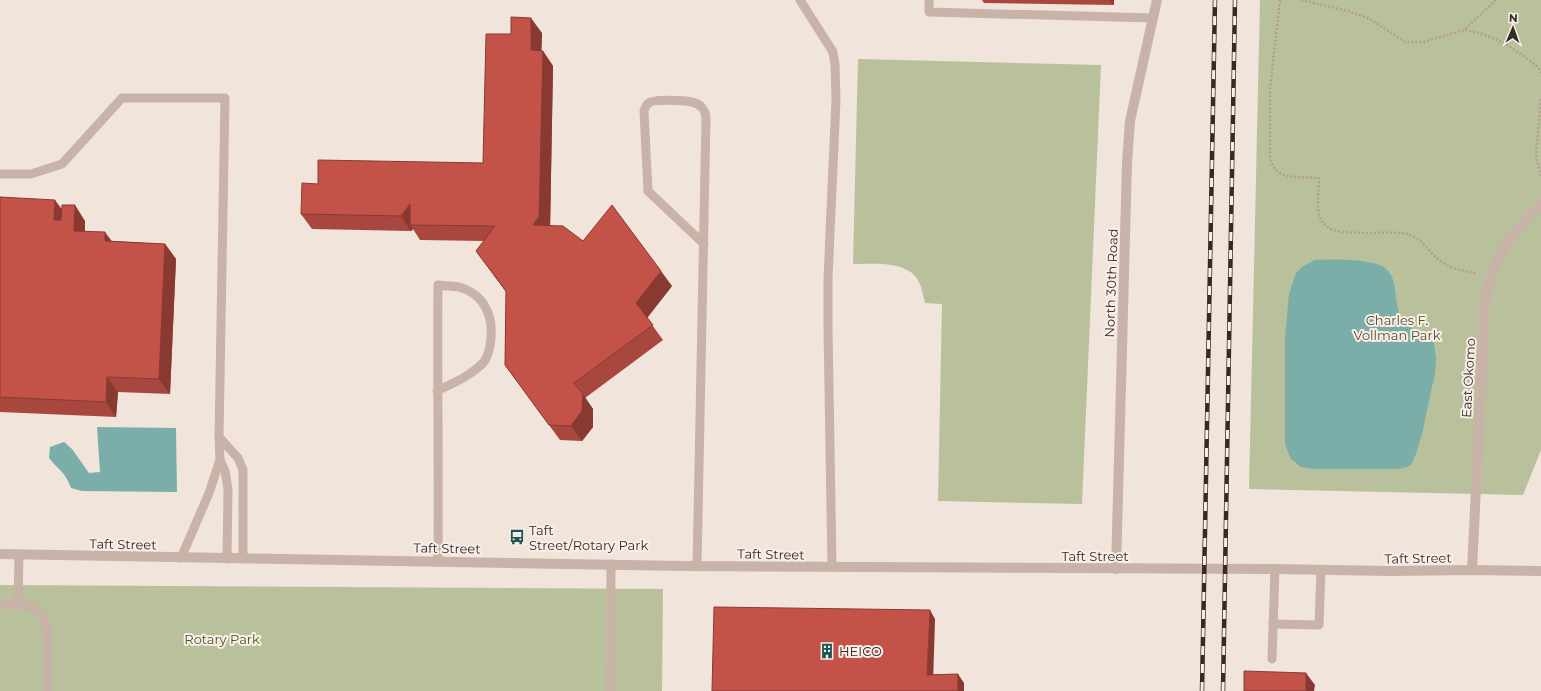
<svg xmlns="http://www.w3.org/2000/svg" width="1541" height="691" font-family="Montserrat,sans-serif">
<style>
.green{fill:#b9c09c}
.water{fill:#7baea8}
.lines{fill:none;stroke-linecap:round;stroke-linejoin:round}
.path{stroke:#b59c92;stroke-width:2.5;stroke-dasharray:2 2;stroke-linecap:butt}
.service{stroke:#c9b2a8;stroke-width:9}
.minor{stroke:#c9b2a8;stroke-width:10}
.tertiary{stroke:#c9b2a8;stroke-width:10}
.rail-casing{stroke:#362a28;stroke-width:4.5}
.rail{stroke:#f9eee8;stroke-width:3;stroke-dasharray:9;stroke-linecap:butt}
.wall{fill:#a8473e}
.shaded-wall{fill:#883a32}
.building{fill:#c35348;stroke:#883a32}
.labels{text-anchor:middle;stroke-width:4;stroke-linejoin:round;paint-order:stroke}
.street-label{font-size:13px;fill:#362a28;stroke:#f9eee8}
.park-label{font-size:13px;fill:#4b532c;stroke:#f9eee8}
.poi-label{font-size:13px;fill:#362a28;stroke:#f9eee8;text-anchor:start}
</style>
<rect width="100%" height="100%" fill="#f1e4db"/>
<g class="green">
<polygon points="1260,0 1541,0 1541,450 1523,495 1249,489"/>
<path d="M 858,59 L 1101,65 L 1082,504 L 938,501 L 942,304 L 925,303 C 923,296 922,288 919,282 C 909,260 872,264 853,264 Z"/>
<polygon points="0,585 663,589 662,691 0,691"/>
</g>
<g class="water">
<path d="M 1315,260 C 1332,259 1366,259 1382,266 C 1386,268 1392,275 1393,280 C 1397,292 1395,308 1402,319 C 1408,328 1424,335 1434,343 L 1436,358 L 1435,373 L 1422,434 L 1416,454 L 1411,465 L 1404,468 L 1395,469 L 1313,469 L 1301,467 L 1291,459 L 1285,445 L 1285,338 L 1289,294 L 1296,273 L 1303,266 Z"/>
<path d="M 97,427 L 176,428 L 177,492 L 82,491 L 71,488 C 65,471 59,471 49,458 L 50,447 L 64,442 L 72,449 L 89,473 L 100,472 Z"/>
</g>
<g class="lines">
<g class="path">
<path d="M 1280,0 L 1270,88 L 1270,156 C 1274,182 1297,176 1319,178 C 1319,189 1316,208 1320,218 C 1322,222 1326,227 1331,229 C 1344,235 1385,232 1402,233 C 1423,236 1426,251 1442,262 C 1452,269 1463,271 1475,273"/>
<polyline points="1301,0 1348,11 1370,19 1405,42 1424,42 1464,30 1496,0"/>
<path d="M 1465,30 C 1497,36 1512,47 1538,67 L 1541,73"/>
<polyline points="1541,99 1536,155 1541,176"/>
</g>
<g class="service">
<polyline points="800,0 833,52 835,65 836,100 828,278 828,327 832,567"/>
<polyline points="929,0 929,12 1153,18"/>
<polyline points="0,174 31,174 62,164 122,98 225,98 219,437 220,460 225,471 228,489 227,559"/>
<path d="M 437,391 C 453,383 469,377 482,364 C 488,359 490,347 491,339 C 493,315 484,294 459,287 C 452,286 444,286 438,285 C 437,377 439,469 438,561"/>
<polyline points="219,437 238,458 243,470 243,559"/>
<polyline points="181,558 209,493 220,460"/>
<path d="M 697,566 L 706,119 C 706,111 701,104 692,102 C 685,100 653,99 649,103 C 647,104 645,108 644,111 L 648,191 L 704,244"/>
<polyline points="18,604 19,555"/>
<path d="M 0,607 C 14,601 37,605 45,620 C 46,622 47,626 47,629 L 47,691"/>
<polyline points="1273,624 1319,625 1321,570"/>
<polyline points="1272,659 1275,569"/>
<polyline points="610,691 611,564"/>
</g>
<g class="minor">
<polyline points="1116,569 1127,163 1130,121 1157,0"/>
<path d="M 1472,570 L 1485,302 C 1487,293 1488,283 1492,274 C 1502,246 1519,225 1541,204"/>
</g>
<polyline class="tertiary" points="0,554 683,566 1275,569 1390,571 1472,570 1541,571"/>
<defs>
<g id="rail">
<polyline points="1202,691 1215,0"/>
<polyline points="1223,691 1235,0"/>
</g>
</defs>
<use href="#rail" class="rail-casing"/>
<use href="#rail" class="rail"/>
</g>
<g class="wall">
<polygon points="982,0 1114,0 1114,5 984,3"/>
<polygon points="542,33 541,51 543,51 553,66 550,226 583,241 672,286 647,318 663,340 585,398 593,409 593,427 582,441 560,440 505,365 506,292 476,251 484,241 420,240 413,229 411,231 312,229 301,214 318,184 483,163"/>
<polygon points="0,197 61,208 85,221 85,231 112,241 165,244 176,259 170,394 118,392 116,417 0,412"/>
</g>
<g class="shaded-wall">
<polygon points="1110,0 1114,0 1114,5"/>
<polygon points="531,18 542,33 541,65 531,50"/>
<polygon points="543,51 553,66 550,234 539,219"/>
<polygon points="55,200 66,215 65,235 54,220"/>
<polygon points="410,204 410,225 413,229 411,231 401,216"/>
<polygon points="75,205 85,221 84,246 74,231"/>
<polygon points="538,218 549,233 533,225"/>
<polygon points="105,232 116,247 105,241"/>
<polygon points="165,244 176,259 170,394 159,379"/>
<polygon points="661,271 672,286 647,318 636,303"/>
<polygon points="107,377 118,392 116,417 106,402"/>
<polygon points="583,394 593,409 593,427 582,441 571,426"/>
<polygon points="930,610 935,619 933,683 927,675"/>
<polygon points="1306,673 1315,685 1314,691 1306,691"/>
<polygon points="958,674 964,683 964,691 958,691"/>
</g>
<g class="building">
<polygon points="511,17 531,18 531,50 543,51 539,219 538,218 533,225 563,226 583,241 612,205 661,271 636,303 653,325 574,383 583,394 582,411 571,426 549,425 505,365 506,291 476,251 495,226 410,225 410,204 401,216 301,214 302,183 318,184 318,160 483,163 486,34 511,34"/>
<polygon points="0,197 55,200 54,220 61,220 62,205 75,205 74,231 105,232 105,241 165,244 159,379 107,377 106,402 0,397"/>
<polygon points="714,607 930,610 927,675 958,674 958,691 712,691"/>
<polygon points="1244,671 1306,673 1306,691 1244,691"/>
</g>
<defs>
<symbol id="bus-bare" viewBox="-9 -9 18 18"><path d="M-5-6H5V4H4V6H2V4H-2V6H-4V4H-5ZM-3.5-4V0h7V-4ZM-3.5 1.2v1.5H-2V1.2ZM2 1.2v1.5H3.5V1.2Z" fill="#1e5651" stroke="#f9eee8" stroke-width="2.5" paint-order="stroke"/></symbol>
<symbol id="building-bare" viewBox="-9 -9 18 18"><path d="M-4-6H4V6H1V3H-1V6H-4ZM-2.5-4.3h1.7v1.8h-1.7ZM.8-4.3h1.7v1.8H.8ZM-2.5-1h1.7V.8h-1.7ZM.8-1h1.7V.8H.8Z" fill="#1e5651" stroke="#f9eee8" stroke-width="2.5" paint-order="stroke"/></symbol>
</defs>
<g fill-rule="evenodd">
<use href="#bus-bare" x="506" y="526" width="22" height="22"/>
<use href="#building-bare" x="816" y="640" width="22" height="22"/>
</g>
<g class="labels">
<g class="street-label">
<text transform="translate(1111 283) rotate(-88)" y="5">North 30th Road</text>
<text transform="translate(1468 378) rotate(-87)" y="5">East Okomo</text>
<text transform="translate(123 544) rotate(1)" y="5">Taft Street</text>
<text transform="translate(447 548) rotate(1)" y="5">Taft Street</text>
<text transform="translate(771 554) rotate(1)" y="5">Taft Street</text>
<text x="1095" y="561">Taft Street</text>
<text transform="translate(1418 558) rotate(-1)" y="5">Taft Street</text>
</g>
<g class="park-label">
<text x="1397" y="325">Charles F.<tspan x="1397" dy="15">Vollman Park</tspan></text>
<text x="222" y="644">Rotary Park</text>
</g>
<g class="poi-label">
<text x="529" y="535">Taft<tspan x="529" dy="15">Street/Rotary Park</tspan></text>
<text x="839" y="656">HEICO</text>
</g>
</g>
<g transform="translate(1513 28) rotate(2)" stroke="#f9eee8" stroke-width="3" paint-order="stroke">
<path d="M0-3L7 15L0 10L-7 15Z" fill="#362a28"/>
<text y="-6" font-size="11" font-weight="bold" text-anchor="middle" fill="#362a28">N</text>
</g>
</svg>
